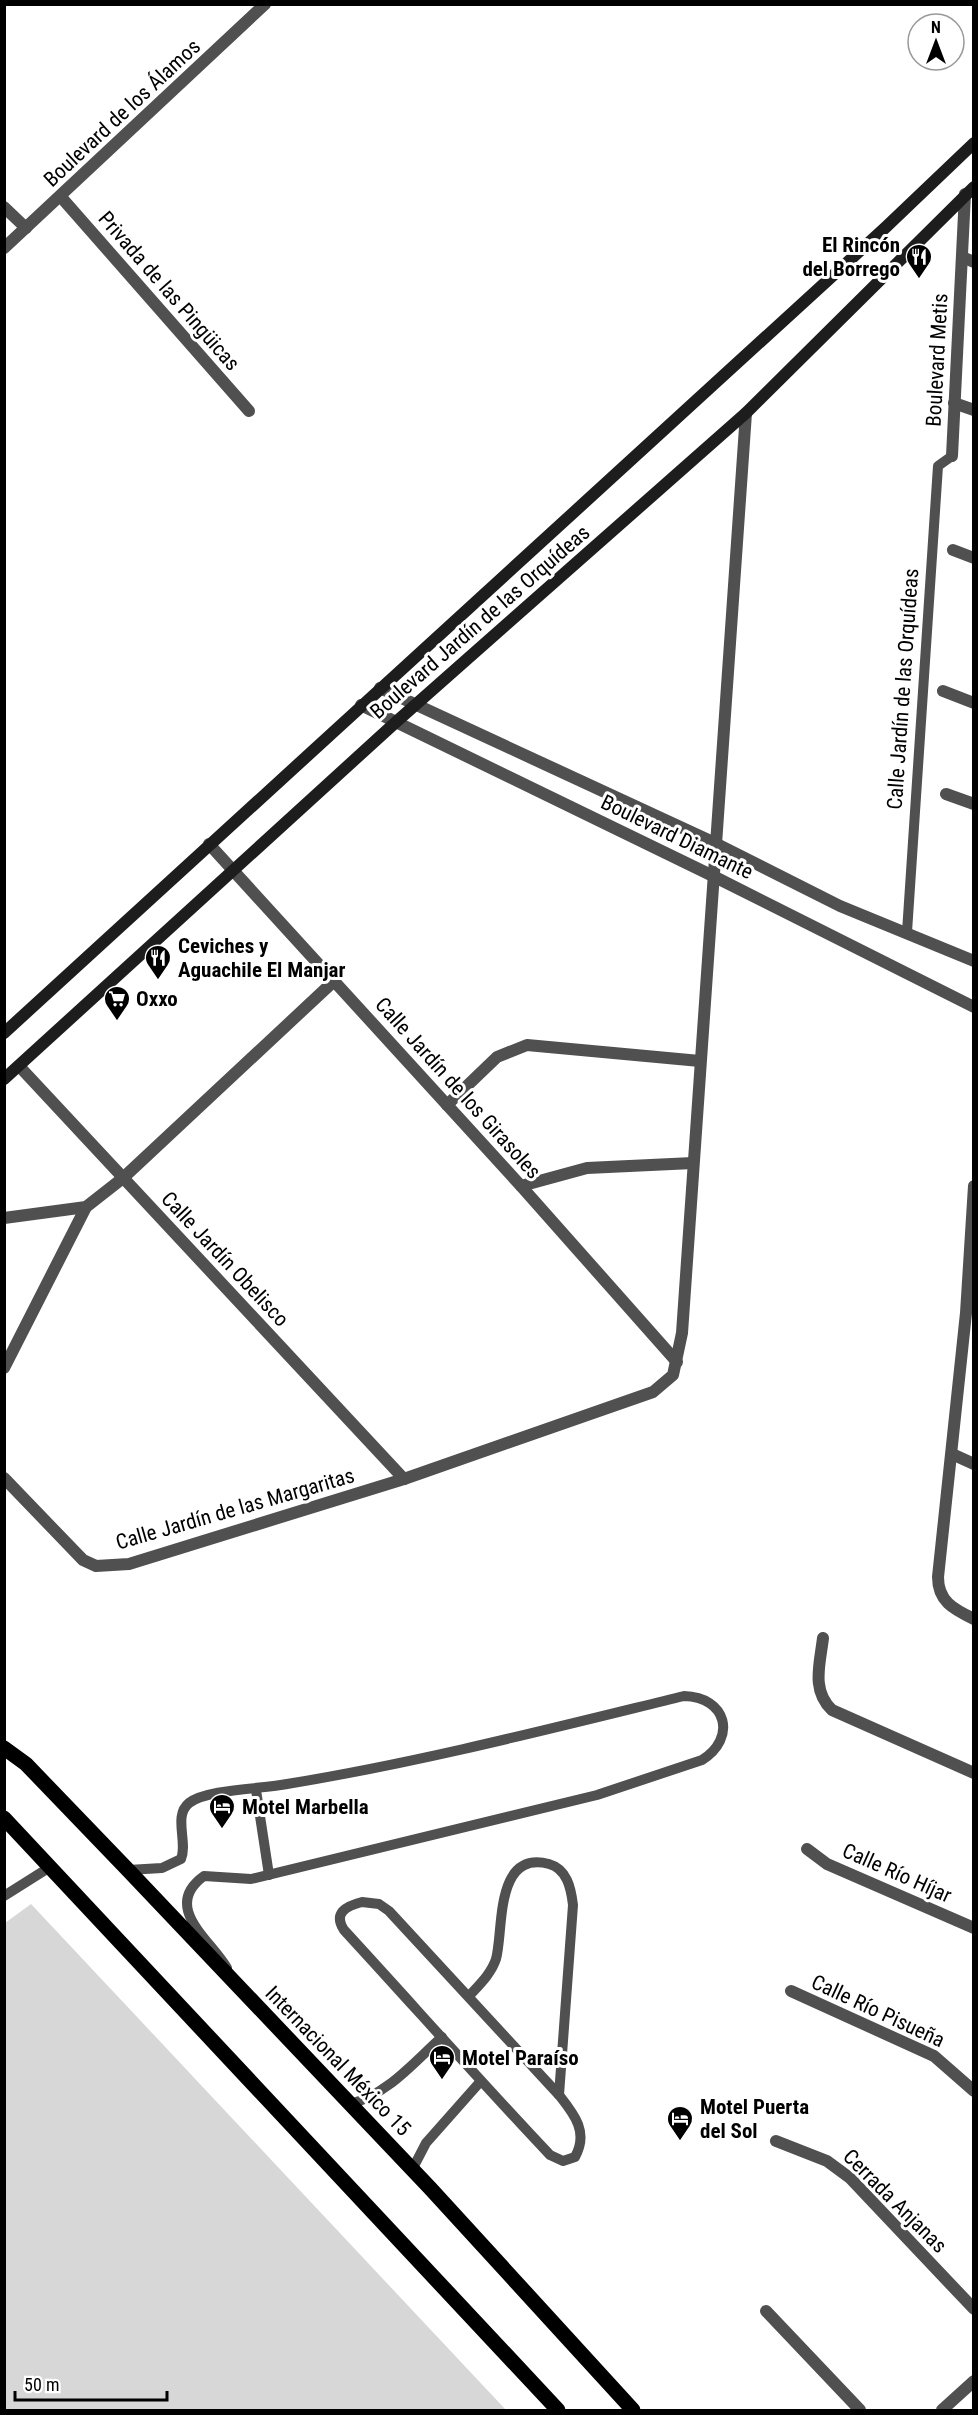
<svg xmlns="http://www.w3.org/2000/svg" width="978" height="2415" font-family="'Roboto Condensed',sans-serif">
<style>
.green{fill:#d7d7d7}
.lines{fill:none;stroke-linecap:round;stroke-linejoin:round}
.lane{stroke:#505050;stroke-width:10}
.street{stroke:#505050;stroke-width:12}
.secondary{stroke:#1d1d1d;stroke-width:12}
.primary{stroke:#000;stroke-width:15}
.labels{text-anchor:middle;stroke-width:6;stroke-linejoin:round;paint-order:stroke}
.street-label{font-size:21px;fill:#000;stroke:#fff}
.poi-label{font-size:21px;font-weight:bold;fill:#000;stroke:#fff;text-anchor:start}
</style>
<rect width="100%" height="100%" fill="#fff"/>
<polygon class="green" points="31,1904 506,2410 5,2410 5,1923"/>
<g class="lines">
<g class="lane">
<polyline points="907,932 938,466 952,456"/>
<polyline points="256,1790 269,1875"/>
<path d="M 128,1870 L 162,1868 L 181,1859 C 188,1842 173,1816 189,1803 C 207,1789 263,1789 287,1784 C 421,1762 553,1728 684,1696 C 727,1697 737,1738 702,1760 L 597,1795 L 251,1879 L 204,1876 C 161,1907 211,1940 227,1968"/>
<polyline points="4,1896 50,1867"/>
<path d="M 362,1902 L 379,1904 L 389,1911 L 559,2095 C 574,2114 589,2132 575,2157 L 563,2161 L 550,2155 C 480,2081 413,2005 344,1930 C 333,1913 346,1906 362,1902 Z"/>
<path d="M 469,1996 C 479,1985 491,1974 496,1959 C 504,1930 494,1850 549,1864 C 567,1869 571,1888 573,1905 L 559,2095"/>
<path d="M 350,2104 C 387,2095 414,2062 442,2037"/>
<polyline points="418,2174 413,2168 426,2143 480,2082"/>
</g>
<g class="street">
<polyline points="61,197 249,411"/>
<polyline points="4,207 26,228"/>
<polyline points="4,248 265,4"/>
<polyline points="962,257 974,262"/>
<polyline points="954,403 974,410"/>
<polyline points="952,456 965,194"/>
<polyline points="953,550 974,558"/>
<polyline points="380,688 717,844 840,906 974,961"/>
<polyline points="943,691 974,703"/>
<polyline points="361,705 713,876 974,1007"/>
<polyline points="946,794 974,804"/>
<polyline points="209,844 521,1186 677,1362"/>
<polyline points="19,1066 404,1479"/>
<polyline points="447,1105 497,1057 527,1045 700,1061"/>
<polyline points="521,1186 587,1168 693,1163"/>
<path d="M 974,1186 L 966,1313 L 938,1577 C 938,1601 953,1609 974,1619"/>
<polyline points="4,1218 86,1207 123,1178 334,981"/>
<polyline points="4,1368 86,1207"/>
<polyline points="952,1454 974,1464"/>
<polyline points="4,1478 83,1560 96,1566 129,1564 404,1479 653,1392 673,1375 682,1333 746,413"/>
<path d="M 823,1638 C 820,1664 811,1690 832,1710 L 974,1773"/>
<polyline points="807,1849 827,1864 974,1928"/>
<polyline points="791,1991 934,2056 974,2091"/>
<polyline points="776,2141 827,2161 850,2178 974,2309"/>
<polyline points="766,2311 860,2410"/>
<polyline points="942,2410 974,2381"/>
</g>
<g class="secondary">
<polyline points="4,1033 886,227 974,143"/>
<polyline points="4,1079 396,722 746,413 974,187"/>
</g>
<g class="primary">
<polyline points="4,1748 26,1764 128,1870 430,2188 633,2410"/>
<polyline points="4,1818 558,2410"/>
</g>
</g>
<defs>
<symbol id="restaurant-pin" viewBox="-11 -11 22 30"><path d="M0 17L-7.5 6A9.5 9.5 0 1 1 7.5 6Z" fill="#000" stroke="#fff"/><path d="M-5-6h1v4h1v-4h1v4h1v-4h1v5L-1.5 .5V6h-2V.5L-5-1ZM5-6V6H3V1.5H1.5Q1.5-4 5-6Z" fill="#fff"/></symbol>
<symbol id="supermarket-pin" viewBox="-11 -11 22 30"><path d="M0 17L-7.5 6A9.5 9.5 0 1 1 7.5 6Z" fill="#000" stroke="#fff"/><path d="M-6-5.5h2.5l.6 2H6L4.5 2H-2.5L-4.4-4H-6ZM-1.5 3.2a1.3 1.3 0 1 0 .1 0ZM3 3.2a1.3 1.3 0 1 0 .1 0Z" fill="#fff"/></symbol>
<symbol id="hotel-pin" viewBox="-11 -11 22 30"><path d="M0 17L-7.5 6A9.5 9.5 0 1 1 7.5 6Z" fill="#000" stroke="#fff"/><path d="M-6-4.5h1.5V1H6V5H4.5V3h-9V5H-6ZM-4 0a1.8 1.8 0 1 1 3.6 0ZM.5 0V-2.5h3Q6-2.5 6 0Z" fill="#fff"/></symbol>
</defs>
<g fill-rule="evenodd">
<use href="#restaurant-pin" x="904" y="242" width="30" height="40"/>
<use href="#restaurant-pin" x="143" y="943" width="30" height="40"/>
<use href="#supermarket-pin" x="102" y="984" width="30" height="40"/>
<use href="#hotel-pin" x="207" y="1792" width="30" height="40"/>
<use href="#hotel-pin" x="427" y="2043" width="30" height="40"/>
<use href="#hotel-pin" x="665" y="2104" width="30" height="40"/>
</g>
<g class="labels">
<g class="street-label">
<text transform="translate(122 113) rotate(-43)" y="7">Boulevard de los Álamos</text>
<text transform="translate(169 291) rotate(49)" y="7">Privada de las Pingüicas</text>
<text transform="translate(937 360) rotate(-87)" y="7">Boulevard Metis</text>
<text transform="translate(480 622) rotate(-41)" y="7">Boulevard Jardín de las Orquídeas</text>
<text transform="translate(903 689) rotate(-86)" y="7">Calle Jardín de las Orquídeas</text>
<text transform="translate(677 837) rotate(26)" y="7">Boulevard Diamante</text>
<text transform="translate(458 1088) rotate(48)" y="7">Calle Jardín de los Girasoles</text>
<text transform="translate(225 1259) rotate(47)" y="7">Calle Jardín Obelisco</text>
<text transform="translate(235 1509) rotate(-16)" y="7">Calle Jardín de las Margaritas</text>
<text transform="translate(897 1873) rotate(24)" y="7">Calle Río Híjar</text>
<text transform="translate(878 2011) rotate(25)" y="7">Calle Río Pisueña</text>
<text transform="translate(338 2061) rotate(46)" y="7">Internacional México 15</text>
<text transform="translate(895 2201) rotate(45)" y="7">Cerrada Anjanas</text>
</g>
<g class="poi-label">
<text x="900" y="252" text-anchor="end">El Rincón<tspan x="900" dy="24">del Borrego</tspan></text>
<text x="178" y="953">Ceviches y<tspan x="178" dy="24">Aguachile El Manjar</tspan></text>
<text x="136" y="1006">Oxxo</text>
<text x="242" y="1814">Motel Marbella</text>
<text x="462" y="2065">Motel Paraíso</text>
<text x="700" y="2114">Motel Puerta<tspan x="700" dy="24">del Sol</tspan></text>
</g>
</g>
<rect width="978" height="2415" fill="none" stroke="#000000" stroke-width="12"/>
<g transform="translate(936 42)"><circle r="28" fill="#ffffff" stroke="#999999" stroke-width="1.5"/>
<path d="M0-4.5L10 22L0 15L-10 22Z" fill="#000000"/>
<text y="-9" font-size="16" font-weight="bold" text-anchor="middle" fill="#000000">N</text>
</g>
<path d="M15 2391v9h152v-9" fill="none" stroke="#000000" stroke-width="3"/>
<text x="24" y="2391" font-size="18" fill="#000000" stroke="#ffffff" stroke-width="4.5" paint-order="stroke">50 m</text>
</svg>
